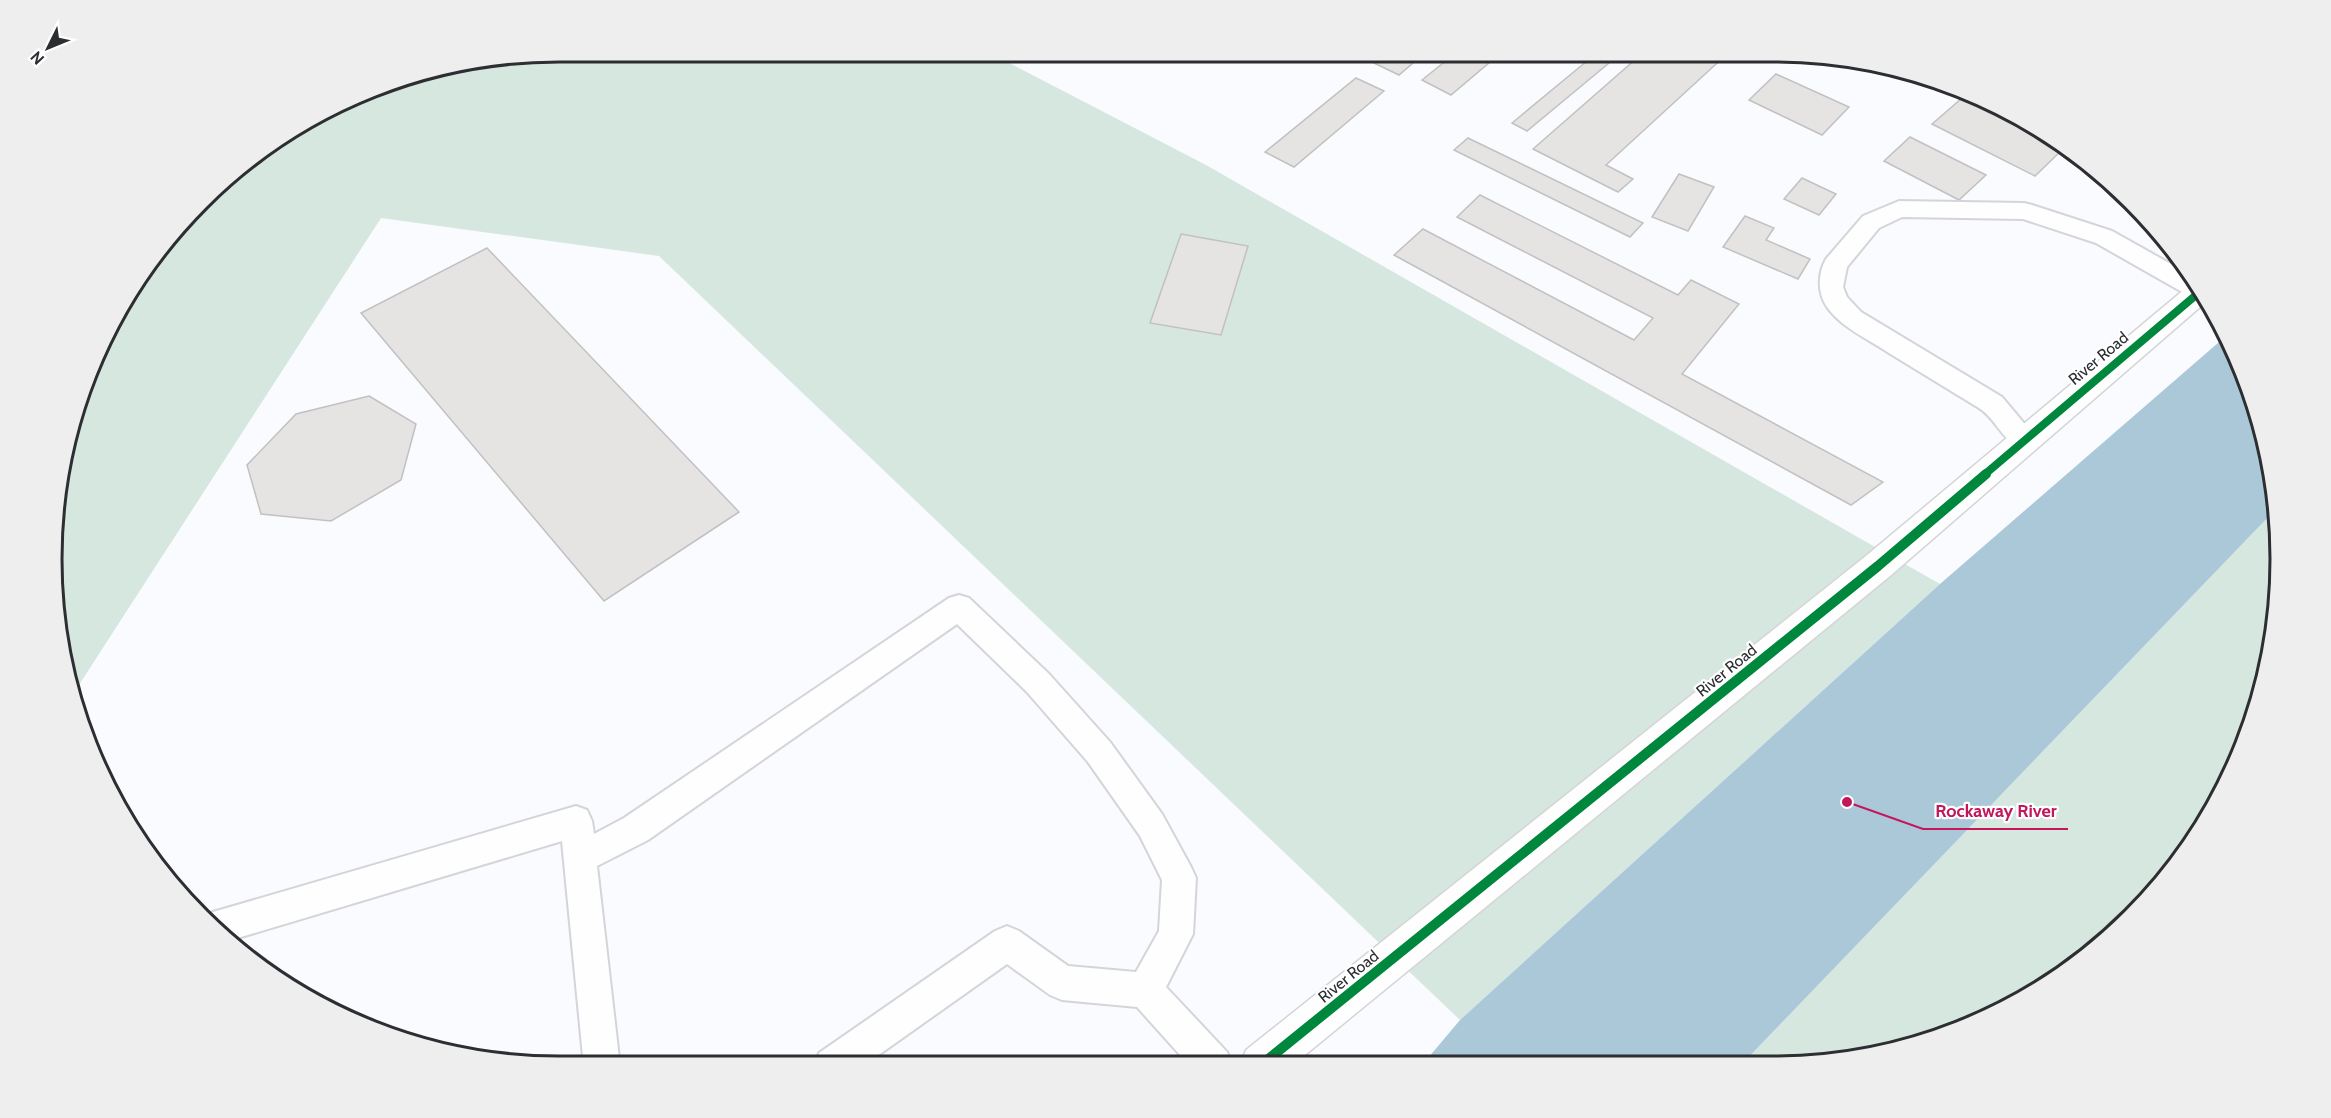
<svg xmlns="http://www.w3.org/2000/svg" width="2331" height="1118" font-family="Cabin,sans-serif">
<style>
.green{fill:#d6e7e0}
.water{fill:#abc8d8}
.building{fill:#e5e4e3;stroke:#c1c1c1;stroke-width:1.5}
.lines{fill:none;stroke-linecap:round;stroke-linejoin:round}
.service-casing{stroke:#d3d5d8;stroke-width:4}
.tertiary-casing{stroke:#d3d5d8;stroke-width:3}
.service{fill:#fefeff;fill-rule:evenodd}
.tertiary{fill:#fefeff;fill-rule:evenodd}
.cycleway-far1-casing{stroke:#fff;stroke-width:10}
.cycleway-casing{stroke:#fff;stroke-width:14}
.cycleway-far1{stroke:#00873e;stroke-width:8}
.cycleway{stroke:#00873e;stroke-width:10}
.labels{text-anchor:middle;stroke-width:4.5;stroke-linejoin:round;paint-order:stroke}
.street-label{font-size:16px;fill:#2c2e32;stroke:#fff}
.rim{fill:none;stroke:#2c2e32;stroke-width:3}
.leader{fill:none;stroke:#c2185b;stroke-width:2}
.callout-dot{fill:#c2185b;stroke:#fff;stroke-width:2}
.callout-label{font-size:18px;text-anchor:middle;font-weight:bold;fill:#c2185b;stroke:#fff;stroke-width:4.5;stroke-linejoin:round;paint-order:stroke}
</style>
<rect width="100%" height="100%" fill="#f9fbfe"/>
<g class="green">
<polygon points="559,51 986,51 1206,165 1940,584 1460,1020 659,256 381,218 75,691 55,626 61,460 90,365 136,277 249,156 395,78"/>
<polygon points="2275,510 2280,559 2270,658 2241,754 2175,869 2081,962 1966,1028 1839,1063 1743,1063"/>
</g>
<polygon class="water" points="2226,336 2241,365 2270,460 2275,510 1743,1063 1423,1064 1460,1020 1940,584"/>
<g class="building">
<polygon points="1389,51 1427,51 1399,75 1374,63"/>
<polygon points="1458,51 1503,51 1451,95 1422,80"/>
<polygon points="1645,51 1721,51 1727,54 1606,165 1633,179 1618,192 1533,149"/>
<polygon points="1593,56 1609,63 1527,131 1512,123"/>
<polygon points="1776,74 1849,107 1822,135 1749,100"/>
<polygon points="1356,78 1384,91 1294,167 1265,152"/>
<polygon points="1961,99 2063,149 2035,176 1932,124"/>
<polygon points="1910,137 1986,175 1959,200 1884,161"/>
<polygon points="1468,138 1643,223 1630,237 1454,150"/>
<polygon points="1679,174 1714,187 1688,231 1652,217"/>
<polygon points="1802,178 1836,194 1819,215 1784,199"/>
<polygon points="1480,195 1678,295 1691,280 1739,304 1682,374 1883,482 1851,505 1394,255 1423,229 1634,340 1653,318 1457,217"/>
<polygon points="1745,216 1774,228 1766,240 1810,259 1798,279 1723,247"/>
<polygon points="1181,234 1248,246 1221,335 1150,323"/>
<polygon points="487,248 739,512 604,601 361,313"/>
<polygon points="369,396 416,424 401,480 331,521 261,514 247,465 296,414"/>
</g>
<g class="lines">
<defs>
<g id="service">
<path d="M 1899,201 L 2024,203 L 2032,205 L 2112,231 L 2194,277 L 2206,298 L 2200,300 L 2191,297 L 2096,243 L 2023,219 L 1902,217 L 1879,228 L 1847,267 L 1843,287 L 1847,297 L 1861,312 L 2002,397 L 2038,440 L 2034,447 C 2008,456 1999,420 1979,408 C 1949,390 1919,371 1889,353 C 1868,339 1842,328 1827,307 C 1817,292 1818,273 1826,259 L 1863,216 Z"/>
<polygon points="959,595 969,598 1049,674 1110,742 1162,814 1191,867 1196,878 1193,934 1166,987 1227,1052 1232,1065 1189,1065 1137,1007 1062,1000 1050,995 1007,964 863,1066 814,1066 819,1053 995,931 1007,926 1019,931 1068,966 1136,972 1159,931 1162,880 1140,836 1088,762 1027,692 957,624 648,840 597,866 620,1067 584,1067 562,841 228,941 200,919 213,912 576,806 587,810 592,821 594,834 624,818 949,598"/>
</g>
<polygon id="tertiary" points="2197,281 2207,301 1890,576 1294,1064 1240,1065 1246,1050 1866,556 2192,283"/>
</defs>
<use href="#service" class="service-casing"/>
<use href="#tertiary" class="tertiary-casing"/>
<use href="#service" class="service"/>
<use href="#tertiary" class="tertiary"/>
<defs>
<polyline id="cycleway-far1" points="1984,475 2202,290"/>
<polyline id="cycleway" points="1261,1065 1878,566 1986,474"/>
</defs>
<use href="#cycleway-far1" class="cycleway-far1-casing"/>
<use href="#cycleway" class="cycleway-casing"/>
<use href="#cycleway-far1" class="cycleway-far1"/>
<use href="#cycleway" class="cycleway"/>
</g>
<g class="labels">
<g class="street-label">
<text transform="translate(2098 358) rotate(-40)" y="6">River Road</text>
<text transform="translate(1726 670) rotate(-39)" y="6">River Road</text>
<text transform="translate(1348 976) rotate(-39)" y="6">River Road</text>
</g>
</g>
<path d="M0 0H2331V1118H0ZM559 62H1773A497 497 0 0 1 2270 559V559A497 497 0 0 1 1773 1056H559A497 497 0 0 1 62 559V559A497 497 0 0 1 559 62Z" fill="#eeeeef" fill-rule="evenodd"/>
<path class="rim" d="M559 62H1773A497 497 0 0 1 2270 559V559A497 497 0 0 1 1773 1056H559A497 497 0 0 1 62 559V559A497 497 0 0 1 559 62Z"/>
<path class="leader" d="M1847 802L1923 829H2068"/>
<circle class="callout-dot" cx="1847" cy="802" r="6"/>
<g class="callout-label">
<text x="1996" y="817">Rockaway River</text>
</g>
<g transform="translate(48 48) rotate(227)" stroke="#ffffff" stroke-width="4.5" paint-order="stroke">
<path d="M0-4.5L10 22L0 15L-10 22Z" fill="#2c2e32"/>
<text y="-9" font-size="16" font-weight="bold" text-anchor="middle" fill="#2c2e32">N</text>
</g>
</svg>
